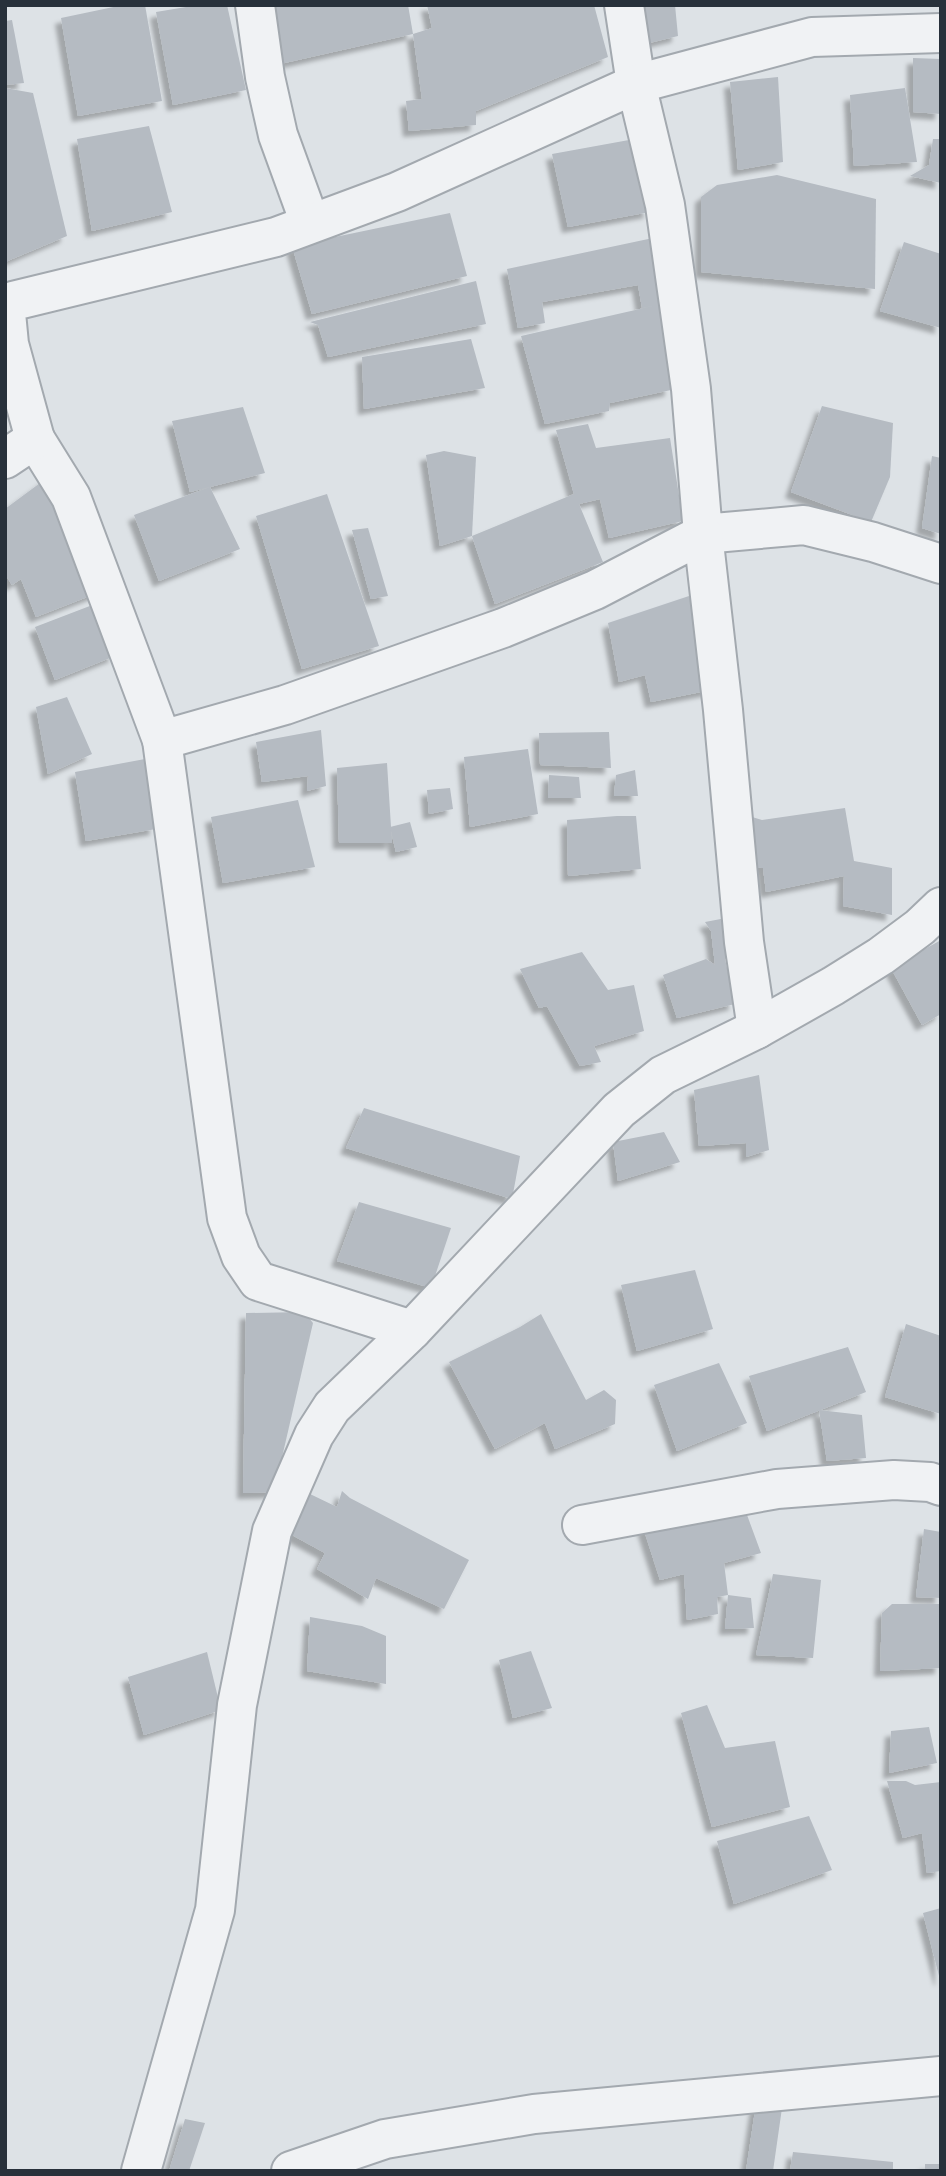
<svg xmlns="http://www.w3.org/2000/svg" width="946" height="2176" font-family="'DM Sans',sans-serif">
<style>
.building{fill:#b5bbc2;filter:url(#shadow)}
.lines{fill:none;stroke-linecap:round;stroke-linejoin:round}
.minor-casing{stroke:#a3a9af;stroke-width:42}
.minor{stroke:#f0f2f4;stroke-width:38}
</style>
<defs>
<filter id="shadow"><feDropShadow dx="-6" dy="6" stdDeviation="2" flood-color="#0004"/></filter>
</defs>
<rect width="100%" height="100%" fill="#dde2e6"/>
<g class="building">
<polygon points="123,5 145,5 162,101 78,116 61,18"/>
<polygon points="198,5 227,5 246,90 173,105 156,12"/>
<polygon points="273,5 408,5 413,34 280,64"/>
<polygon points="427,5 594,5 608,57 476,111 476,125 409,131 406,101 422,99 413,34 432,28"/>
<polygon points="632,5 675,5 678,36 641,45"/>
<polygon points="12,20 24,83 5,85 5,21"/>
<polygon points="913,58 941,59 941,114 913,112"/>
<polygon points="778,77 783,162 738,170 730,82"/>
<polygon points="5,88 33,93 67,236 5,262"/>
<polygon points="905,88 917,162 854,166 850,95"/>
<polygon points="149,126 172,212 92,231 77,139"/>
<polygon points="933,139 941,139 941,183 910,176 929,165"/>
<polygon points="629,140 650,212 568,227 552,154"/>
<polygon points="777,175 876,199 875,289 701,272 701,197 717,185"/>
<polygon points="450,213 467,276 312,314 292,246"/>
<polygon points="653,238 670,303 659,305 671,390 610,403 609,411 545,424 521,336 653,306 642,308 638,285 542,302 545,323 518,328 507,269"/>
<polygon points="904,242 941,254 941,328 880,311"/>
<polygon points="476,281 486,324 328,357 318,325 310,322"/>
<polygon points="471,339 485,388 364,409 362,357"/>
<polygon points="822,406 893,423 890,477 871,522 791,492"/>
<polygon points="243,407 265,473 210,487 240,549 159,581 134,515 210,487 190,492 172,421"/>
<polygon points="588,424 596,448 670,438 683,521 609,538 600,499 579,504 603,562 495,604 472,536 574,494 556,430"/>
<polygon points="444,451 476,457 472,536 440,546 426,455"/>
<polygon points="932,456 941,458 941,534 922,528"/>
<polygon points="55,472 86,541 70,550 82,546 100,592 36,617 21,579 12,585 5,574 5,509"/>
<polygon points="327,494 379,646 302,669 256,516"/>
<polygon points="368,528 388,596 371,599 352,530"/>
<polygon points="692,595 721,688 651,702 645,675 619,682 608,623"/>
<polygon points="95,604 115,656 55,680 35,627"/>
<polygon points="67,697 92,754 48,774 36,707"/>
<polygon points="321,730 326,786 307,791 308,776 262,782 256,742"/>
<polygon points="609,732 611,768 540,765 539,733"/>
<polygon points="528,749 538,814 470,827 464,757"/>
<polygon points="145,759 156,829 86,841 75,772"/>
<polygon points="387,763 392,843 339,843 337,768"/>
<polygon points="635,770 638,796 614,796 616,775"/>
<polygon points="549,775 579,777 581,798 548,798"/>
<polygon points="450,788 453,809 429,814 427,790"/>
<polygon points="298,800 315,867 223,883 211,817"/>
<polygon points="845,808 854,861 892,868 892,915 843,906 844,876 766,892 763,868 748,866 739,813 762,820"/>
<polygon points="617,816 636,816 641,869 568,876 567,820"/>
<polygon points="410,822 417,847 396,852 390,827"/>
<polygon points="726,918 731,956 725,959 735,1004 677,1018 663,975 706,959 715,965 711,931 705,922"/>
<polygon points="941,940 941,1014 922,1025 891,968"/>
<polygon points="582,952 608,990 634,985 644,1031 594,1046 601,1062 580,1066 547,1006 539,1008 520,969"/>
<polygon points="759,1075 769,1150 746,1157 746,1143 699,1146 694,1090"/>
<polygon points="364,1108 520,1156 512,1199 346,1148"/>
<polygon points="664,1132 680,1162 618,1181 613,1142"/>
<polygon points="359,1202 451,1228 431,1288 337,1261"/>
<polygon points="695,1270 713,1329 637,1351 621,1285"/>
<polygon points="304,1312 313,1323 274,1492 243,1493 246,1313"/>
<polygon points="541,1314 586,1400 604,1390 616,1400 615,1424 555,1449 545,1423 495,1449 449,1362 520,1327"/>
<polygon points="906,1324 941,1336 941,1414 885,1397"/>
<polygon points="848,1347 866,1392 767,1431 749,1376"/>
<polygon points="719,1363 747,1423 677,1451 654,1385"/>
<polygon points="819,1410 862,1415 866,1458 827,1461"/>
<polygon points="342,1491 350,1498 469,1560 444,1609 376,1578 368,1599 317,1569 325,1553 292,1535 310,1494 337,1507"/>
<polygon points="743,1504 761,1553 724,1563 728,1595 717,1597 718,1614 687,1620 684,1574 660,1580 643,1527"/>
<polygon points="924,1529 941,1532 941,1598 916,1597"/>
<polygon points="773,1574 821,1580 813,1658 756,1655"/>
<polygon points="728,1595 751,1598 754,1628 725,1629"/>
<polygon points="892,1604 941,1604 941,1668 880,1671 882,1613"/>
<polygon points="310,1617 362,1626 386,1636 386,1684 307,1671"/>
<polygon points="531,1651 552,1708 513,1718 499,1660"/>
<polygon points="207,1652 221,1710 144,1735 128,1677"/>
<polygon points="707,1705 725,1748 775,1741 790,1807 712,1827 681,1713"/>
<polygon points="929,1727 937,1763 889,1773 891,1731"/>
<polygon points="887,1781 906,1781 915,1785 941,1782 941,1871 927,1873 922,1833 903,1838"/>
<polygon points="809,1816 832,1870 734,1904 717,1841"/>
<polygon points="941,1908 941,1980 940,1980 923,1913"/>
<polygon points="756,2104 782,2108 773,2171 746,2171"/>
<polygon points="185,2119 205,2123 189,2171 169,2171"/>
<polygon points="793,2152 893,2162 893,2171 790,2171"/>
<rect x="925" y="2164" width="16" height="7"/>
</g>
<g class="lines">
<defs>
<g id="minor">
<polyline points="255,5 265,77 278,135 310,223"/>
<polyline points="624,5 636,84 665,205 691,389 703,534 804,525 873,542 941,564"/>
<polyline points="35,439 71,497 162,740 285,705 503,628 595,590 703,534 723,710 744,942 757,1029"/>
<polyline points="5,459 35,439 9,344 6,313 13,301 276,237 397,192 636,84 812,37 941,33"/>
<polyline points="162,740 227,1218 241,1256 258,1281 412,1330"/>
<polyline points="582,1525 777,1489 894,1480 930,1482 941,1486"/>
<polyline points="141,2171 215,1910 237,1705 272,1531 314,1435 332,1407 412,1330 619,1110 663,1075 757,1029 833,986 881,956 920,927 941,907"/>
<polyline points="291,2171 385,2139 534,2114 941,2076"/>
</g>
</defs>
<use href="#minor" class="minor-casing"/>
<use href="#minor" class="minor"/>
</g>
<rect width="946" height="2176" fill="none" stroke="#28313b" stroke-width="14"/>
</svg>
